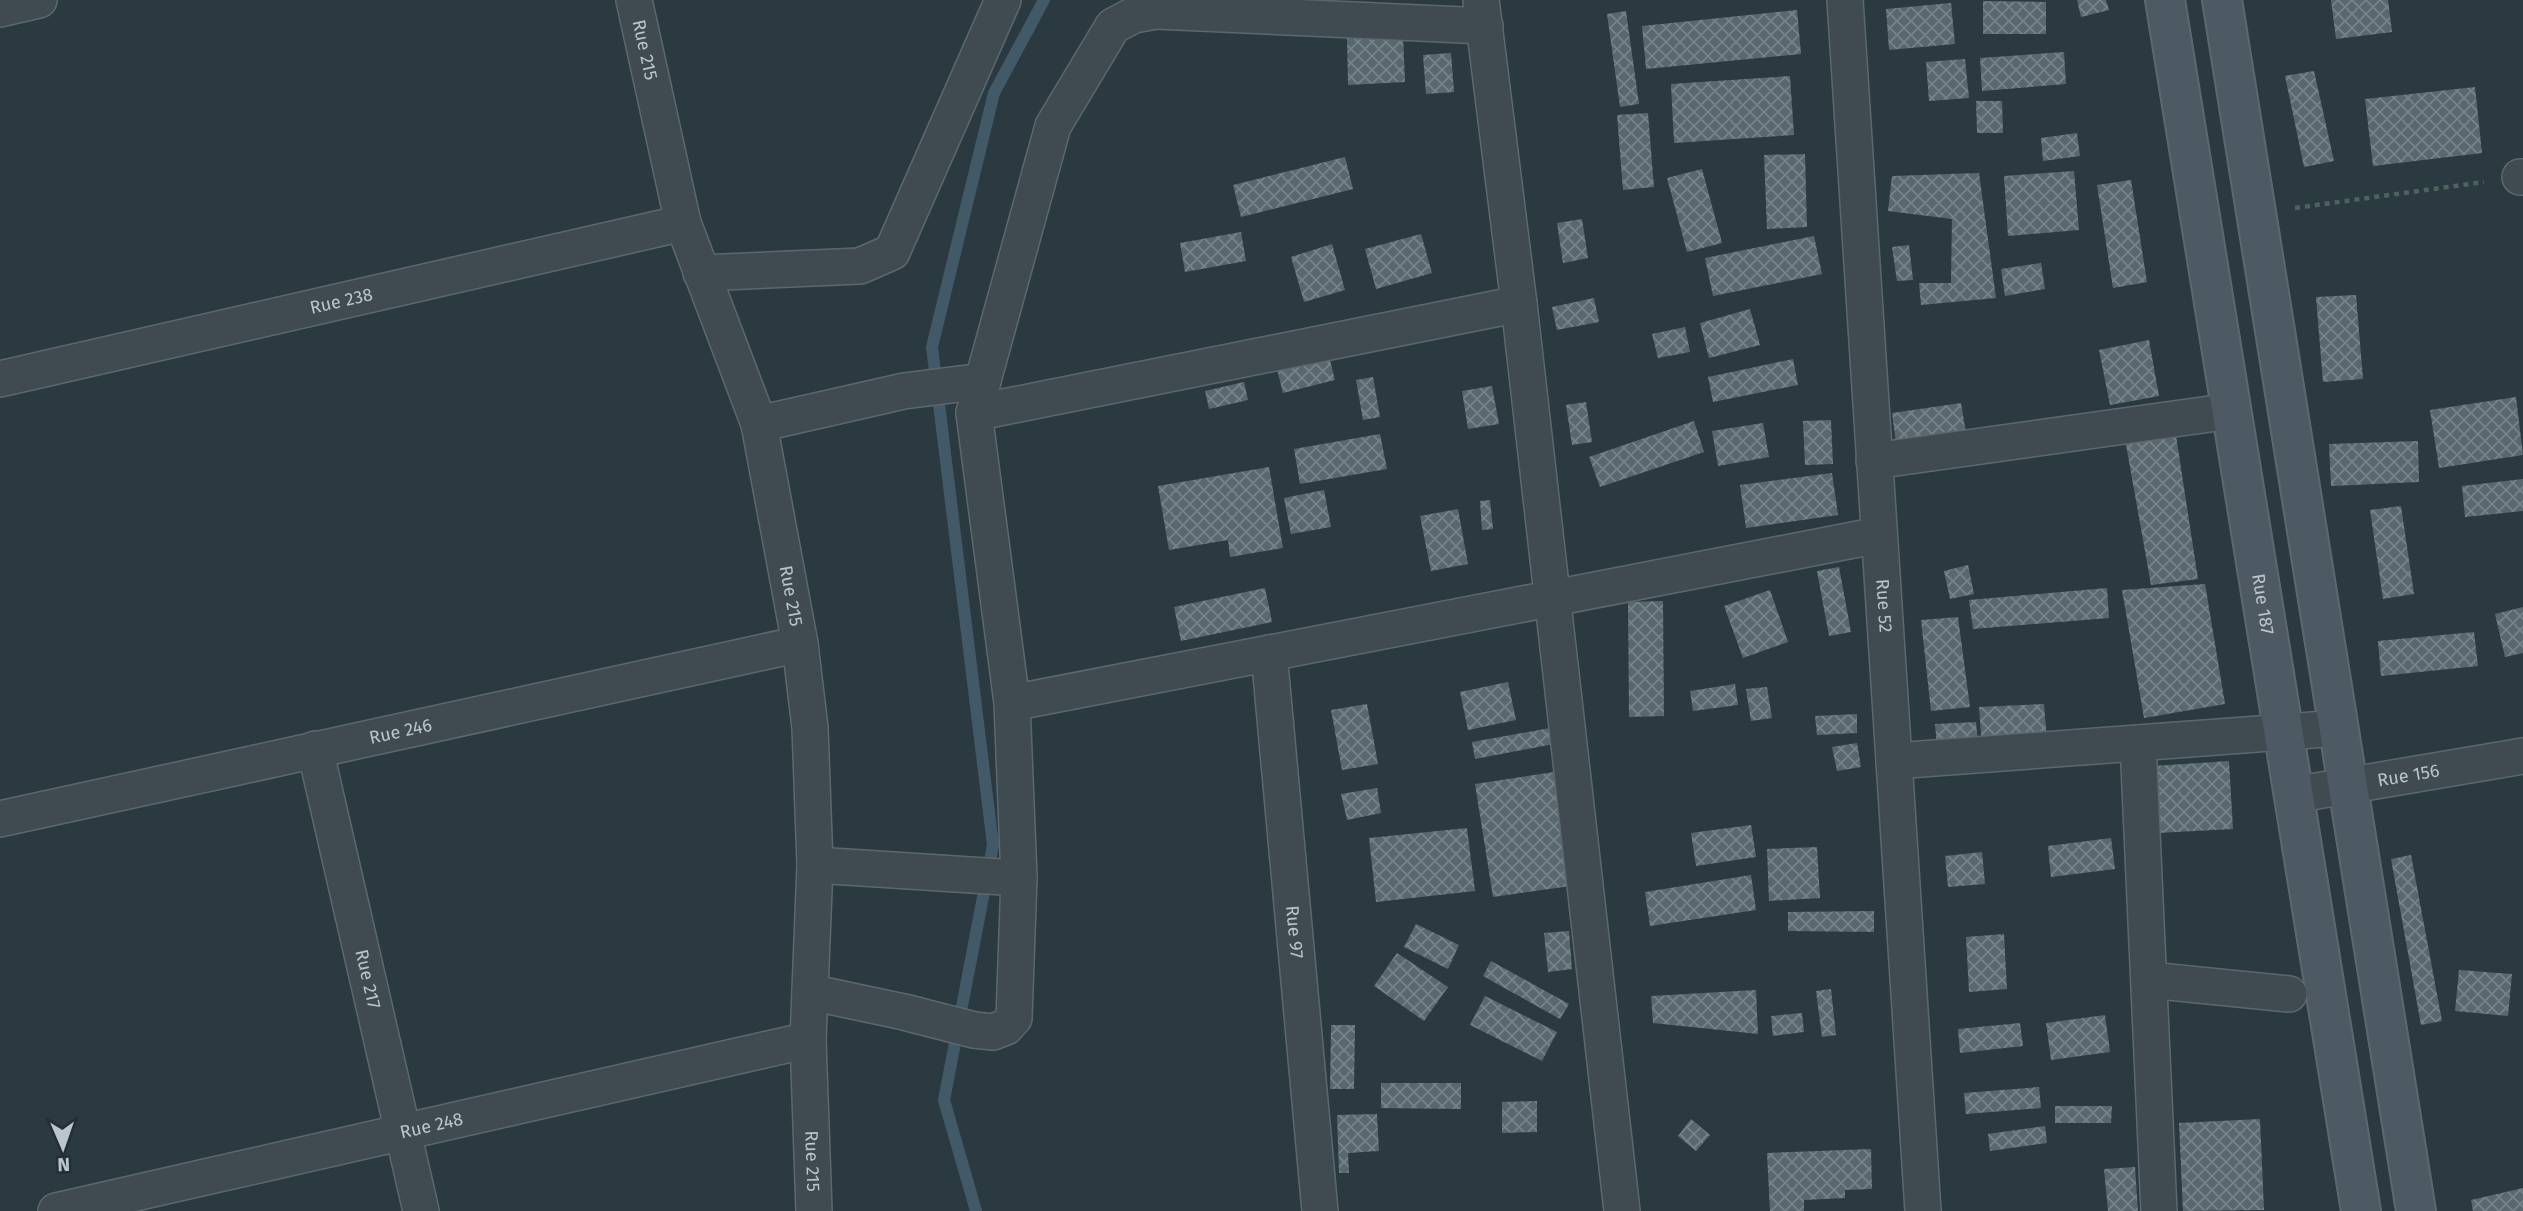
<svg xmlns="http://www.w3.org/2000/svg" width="2523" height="1211" font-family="'Fira Sans',sans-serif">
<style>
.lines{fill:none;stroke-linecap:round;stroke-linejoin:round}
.stream{stroke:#425a67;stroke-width:12}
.building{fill:url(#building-cross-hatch)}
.street-casing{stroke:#5d686e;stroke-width:38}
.secondary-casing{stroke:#5d686e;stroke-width:42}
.path{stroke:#4f6260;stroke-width:4.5;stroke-dasharray:5 5;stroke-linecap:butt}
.street{stroke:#3f4a51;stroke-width:35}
.secondary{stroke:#4d5a63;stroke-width:38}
.labels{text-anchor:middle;stroke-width:7;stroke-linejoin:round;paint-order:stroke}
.street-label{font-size:18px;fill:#bcc5cb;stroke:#232f36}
</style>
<defs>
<pattern id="building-cross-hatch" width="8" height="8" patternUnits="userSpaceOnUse" patternTransform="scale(1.75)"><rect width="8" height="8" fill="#596870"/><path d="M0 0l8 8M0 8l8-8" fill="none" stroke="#768389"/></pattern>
</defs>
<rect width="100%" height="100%" fill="#2b3941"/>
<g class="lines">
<polyline class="stream" points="976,1211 944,1100 993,845 932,347 994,93 1044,0"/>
</g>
<g class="building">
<polygon points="2077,0 2106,0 2109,10 2081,17"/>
<polygon points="2331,0 2388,0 2392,32 2336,39"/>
<polygon points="1983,1 2046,2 2046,34 1983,34"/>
<polygon points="1951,3 1955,44 1889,50 1886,9"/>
<polygon points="1797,10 1801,54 1646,69 1642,26"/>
<polygon points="1626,11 1639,104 1620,107 1607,14"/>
<polygon points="1403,35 1405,82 1348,85 1347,38"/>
<polygon points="2064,52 2066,84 1982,91 1980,58"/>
<polygon points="1451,53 1454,92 1426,94 1423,55"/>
<polygon points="1965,59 1969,98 1929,101 1926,62"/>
<polygon points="2314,71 2334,161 2304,167 2285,76"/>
<polygon points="1790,76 1794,135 1674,143 1671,84"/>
<polygon points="2475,87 2482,153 2373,166 2365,99"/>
<polygon points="1976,101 2002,101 2003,133 1977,133"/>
<polygon points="1648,113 1654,187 1623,190 1617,115"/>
<polygon points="2077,133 2080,156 2043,161 2041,138"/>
<polygon points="1805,154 1807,227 1767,229 1764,155"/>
<polygon points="1345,157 1353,189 1241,217 1233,185"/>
<polygon points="1702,169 1722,243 1687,252 1667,178"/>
<polygon points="2074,171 2079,230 2008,236 2004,176"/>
<polygon points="1979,173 1996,298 1921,305 1919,283 1951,283 1952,219 1888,211 1892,176"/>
<polygon points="2131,180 2147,282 2113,288 2097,185"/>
<polygon points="1582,219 1588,258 1563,263 1557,223"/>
<polygon points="1241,232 1246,261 1185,272 1180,243"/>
<polygon points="1421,234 1432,273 1376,289 1365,249"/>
<polygon points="1814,236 1822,274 1713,296 1705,258"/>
<polygon points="1332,244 1345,290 1304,302 1291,257"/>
<polygon points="1909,245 1913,280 1897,281 1892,247"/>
<polygon points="2041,263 2045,289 2005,296 2001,269"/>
<polygon points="2356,295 2363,379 2323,382 2316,297"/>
<polygon points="1594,298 1599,322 1557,330 1552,307"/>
<polygon points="1750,309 1760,345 1709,358 1700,323"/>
<polygon points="1685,327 1690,352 1658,358 1652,334"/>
<polygon points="2149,340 2159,396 2110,405 2099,350"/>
<polygon points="1329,356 1335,380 1283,393 1277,369"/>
<polygon points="1793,359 1798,385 1713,402 1708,377"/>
<polygon points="1373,377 1380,417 1363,420 1356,380"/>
<polygon points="1244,382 1248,400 1209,409 1205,391"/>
<polygon points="1492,386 1499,424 1468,429 1462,391"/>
<polygon points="2516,397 2523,455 2439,468 2430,410"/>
<polygon points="1586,402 1592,442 1572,445 1566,405"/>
<polygon points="1961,403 1966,433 1896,443 1892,413"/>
<polygon points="1831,420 1833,464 1805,465 1803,421"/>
<polygon points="1694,421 1704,452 1600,487 1589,457"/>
<polygon points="1763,423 1769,457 1718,466 1712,431"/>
<polygon points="2175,429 2198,579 2151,585 2125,439"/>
<polygon points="1380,434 1387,469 1300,484 1294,449"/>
<polygon points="2418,441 2419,482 2331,486 2329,444"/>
<polygon points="1269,467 1283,548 1230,557 1228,540 1169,550 1158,486"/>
<polygon points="1832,473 1838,515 1746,528 1740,485"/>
<polygon points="2523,479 2523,511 2465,517 2462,486"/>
<polygon points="1324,490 1331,527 1291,534 1284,498"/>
<polygon points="1490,500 1493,529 1482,530 1480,501"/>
<polygon points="2401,506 2414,594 2383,599 2370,510"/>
<polygon points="1458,509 1468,564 1431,571 1420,516"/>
<polygon points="1968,565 1974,594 1950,599 1944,571"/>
<polygon points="1839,567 1851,632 1829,636 1817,571"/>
<polygon points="2205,584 2225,704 2144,718 2122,590"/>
<polygon points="1265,588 1272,622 1181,641 1174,607"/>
<polygon points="2107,588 2109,618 1973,629 1969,600"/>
<polygon points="1770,590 1788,642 1743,658 1724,606"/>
<polygon points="1663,601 1664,716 1629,717 1628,602"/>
<polygon points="2523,607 2523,653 2505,657 2495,614"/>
<polygon points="1958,617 1970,707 1931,711 1921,620"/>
<polygon points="2474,632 2478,666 2381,676 2378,641"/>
<polygon points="1508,682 1516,720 1468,730 1460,692"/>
<polygon points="1735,684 1738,705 1693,711 1690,691"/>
<polygon points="1767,687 1772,718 1751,721 1746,689"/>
<polygon points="1367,704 1378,764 1342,770 1331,710"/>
<polygon points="2044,704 2047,742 1982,747 1979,707"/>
<polygon points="1857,714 1857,733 1817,735 1815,716"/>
<polygon points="1976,722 1978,744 1937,747 1935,724"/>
<polygon points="1556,727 1559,743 1475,759 1472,742"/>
<polygon points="1857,743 1861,767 1837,771 1832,747"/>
<polygon points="2229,761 2233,829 2157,833 2153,766"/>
<polygon points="1561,771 1578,885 1493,897 1475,784"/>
<polygon points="1377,788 1381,813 1347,820 1341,794"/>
<polygon points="1751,825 1756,857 1696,866 1691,833"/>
<polygon points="1467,828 1475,891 1376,902 1369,838"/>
<polygon points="2111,838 2115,869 2051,877 2048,846"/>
<polygon points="1817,847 1820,898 1769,901 1767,849"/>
<polygon points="1982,852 1985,884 1948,887 1945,856"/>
<polygon points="2411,855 2442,1021 2421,1025 2391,859"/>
<polygon points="1751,875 1756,910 1650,926 1645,892"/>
<polygon points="1874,911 1874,932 1788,931 1788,912"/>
<polygon points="1416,924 1459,945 1448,969 1404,947"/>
<polygon points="1569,931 1572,969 1548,972 1544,933"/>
<polygon points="2004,934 2007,989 1969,992 1966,937"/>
<polygon points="1397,953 1448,987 1424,1021 1374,986"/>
<polygon points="1491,961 1569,1004 1560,1019 1483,976"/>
<polygon points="2459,970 2512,974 2508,1016 2455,1011"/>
<polygon points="1831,989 1836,1035 1822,1037 1816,991"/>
<polygon points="1756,990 1758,1034 1653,1023 1651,996"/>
<polygon points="1485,996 1557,1032 1542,1061 1470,1025"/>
<polygon points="1802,1013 1804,1032 1773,1036 1771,1016"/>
<polygon points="2105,1015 2110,1052 2051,1060 2046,1023"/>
<polygon points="2020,1023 2023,1046 1960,1053 1958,1029"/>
<polygon points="1331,1025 1355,1025 1354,1089 1330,1089"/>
<polygon points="1381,1083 1461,1083 1461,1109 1381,1108"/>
<polygon points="2039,1087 2041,1108 1966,1114 1964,1093"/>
<polygon points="1537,1101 1537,1132 1502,1133 1502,1102"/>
<polygon points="2055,1106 2112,1106 2111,1123 2055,1123"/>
<polygon points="1377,1114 1379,1151 1348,1153 1349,1173 1339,1173 1337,1115"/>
<polygon points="1691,1119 1710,1135 1696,1151 1678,1136"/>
<polygon points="2260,1119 2264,1210 2183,1211 2179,1123"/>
<polygon points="2045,1126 2047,1143 1990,1151 1988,1134"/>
<polygon points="1871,1149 1872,1189 1845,1190 1845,1198 1804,1200 1804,1211 1770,1211 1767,1153"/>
<polygon points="2135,1167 2138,1211 2108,1211 2104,1169"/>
<polygon points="2523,1188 2523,1211 2473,1211 2471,1200"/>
</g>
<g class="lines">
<defs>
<g id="street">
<path id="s1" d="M 634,0 L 683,223 L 759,424 L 800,644 L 810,728 L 815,865 L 808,1040 L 814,1211"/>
<polyline points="1481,0 1519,304 1622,1211"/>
<path id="s2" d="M 1845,0 L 1923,1211"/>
<polyline points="0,9 39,0"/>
<polyline points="2520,177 2523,177"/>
<polyline points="701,273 860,266 892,252 1003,0"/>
<path id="s3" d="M 0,379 L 683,223"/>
<polyline points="974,413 1519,304"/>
<polyline points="759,424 904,391 983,381"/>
<polyline points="1874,461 2231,411"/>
<path id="s4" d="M 1269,653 L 1320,1211"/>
<polyline points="1012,703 1879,535"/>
<polyline points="2138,743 2159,1211"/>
<path id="s5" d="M 315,749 L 421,1211"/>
<polyline points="1894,761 2339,728"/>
<path id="s6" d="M 2293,795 L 2523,756"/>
<path id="s7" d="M 0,819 L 800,644"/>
<polyline points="815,865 1019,878"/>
<polyline points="2149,980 2289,994"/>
<polyline points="810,992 904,1012 974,1030 993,1032 1006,1027 1014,1018 1019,878 1012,703 974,413 1053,126 1113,26 1134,15 1156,11 1485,26"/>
<path id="s8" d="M 56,1211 L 808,1040"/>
</g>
<g id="secondary">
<path id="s9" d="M 2165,0 L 2361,1211"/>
<polyline points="2222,0 2416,1211"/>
</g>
</defs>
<use href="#street" class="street-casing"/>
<use href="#secondary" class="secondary-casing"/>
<polyline class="path" points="2295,208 2484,182"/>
<use href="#street" class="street"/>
<use href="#secondary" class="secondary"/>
</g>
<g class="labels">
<g class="street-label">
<text dy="6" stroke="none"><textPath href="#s1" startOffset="51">Rue 215</textPath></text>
<text dy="6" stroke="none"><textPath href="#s3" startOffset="350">Rue 238</textPath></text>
<text dy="6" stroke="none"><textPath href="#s1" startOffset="618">Rue 215</textPath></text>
<text dy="6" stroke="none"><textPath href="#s2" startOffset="607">Rue 52</textPath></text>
<text dy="6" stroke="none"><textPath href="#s9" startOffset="612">Rue 187</textPath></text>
<text dy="6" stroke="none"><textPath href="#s7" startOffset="410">Rue 246</textPath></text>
<text dy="6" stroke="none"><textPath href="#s6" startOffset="117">Rue 156</textPath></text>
<text dy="6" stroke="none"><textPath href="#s4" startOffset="280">Rue 97</textPath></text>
<text dy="6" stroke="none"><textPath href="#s5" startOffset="236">Rue 217</textPath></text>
<text dy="6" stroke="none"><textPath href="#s8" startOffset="385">Rue 248</textPath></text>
<text dy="6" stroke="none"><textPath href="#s1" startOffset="1185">Rue 215</textPath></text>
</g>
</g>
<g transform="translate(63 1148) rotate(178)" stroke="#232f36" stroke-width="5" paint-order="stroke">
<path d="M0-5L12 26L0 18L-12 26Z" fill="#bcc5cb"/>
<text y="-10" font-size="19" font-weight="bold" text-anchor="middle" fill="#bcc5cb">N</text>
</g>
</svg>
